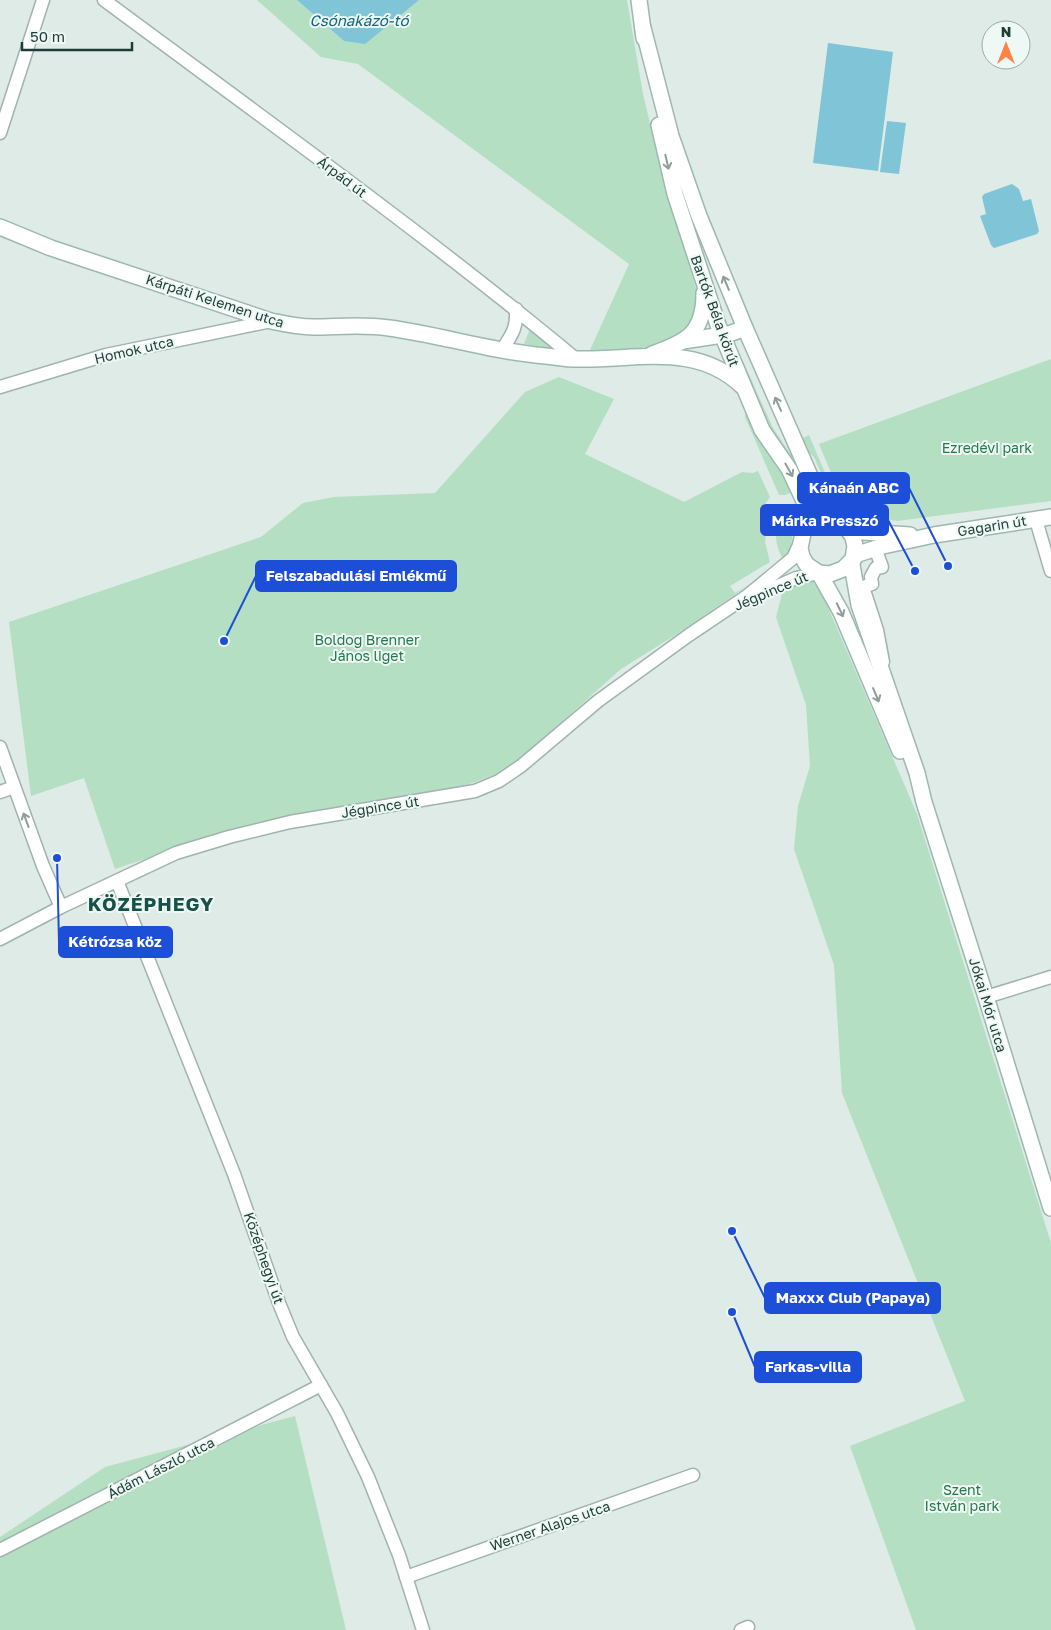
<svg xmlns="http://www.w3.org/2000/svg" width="1051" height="1630" font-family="'Golos Text',sans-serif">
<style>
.green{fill:#b4dfc3}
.water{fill:#7fc4d7}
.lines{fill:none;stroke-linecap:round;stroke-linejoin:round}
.street-casing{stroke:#a1b3ae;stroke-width:15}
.secondary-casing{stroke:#9cb8b0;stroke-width:18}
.street{stroke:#fff;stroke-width:12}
.secondary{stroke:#fff;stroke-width:15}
.oneway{stroke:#8e9e9a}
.labels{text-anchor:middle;stroke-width:4;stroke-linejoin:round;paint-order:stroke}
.street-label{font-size:14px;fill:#1e3d36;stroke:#eef8f4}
.park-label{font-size:14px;fill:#24784a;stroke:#eef8f4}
.water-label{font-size:15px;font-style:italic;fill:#12657e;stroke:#eef8f4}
.district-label{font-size:19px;font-weight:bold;letter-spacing:1px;fill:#185147;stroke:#eef8f4}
.leader{fill:none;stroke:#1d4ed8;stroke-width:2}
.callout-dot{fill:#1d4ed8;stroke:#eef8f4;stroke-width:2}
.callout{fill:#1d4ed8;stroke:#1d4ed8;stroke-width:2}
.callout-label{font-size:15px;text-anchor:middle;font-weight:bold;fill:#fff}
</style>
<rect width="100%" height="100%" fill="#deebe6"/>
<g class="green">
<path d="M 257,0 L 297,0 L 344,41 L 419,0 L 627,0 L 643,94 L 661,170 L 697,292 C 704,350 635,349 595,351 L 590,350 L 629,264 L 358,64 L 321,57 Z"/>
<polygon points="531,330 554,349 524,344 529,331"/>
<polygon points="742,359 773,428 796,462 806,486 803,487 768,425 740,361"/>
<polygon points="1051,359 1051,501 897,521 881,518 875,512 857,503 839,483 834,480 819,444"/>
<polygon points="559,377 614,399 585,454 684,502 742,472 753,473 758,471 770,497 763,507 766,514 768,515 765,542 770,562 730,586 735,593 750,584 685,629 621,669 519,760 496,774 464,786 290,815 205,839 115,869 84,778 31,796 9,622 261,537 303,503 334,497 435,493 525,392"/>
<polygon points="745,411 755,433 782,469 793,492 785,495 779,495 745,417"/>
<polygon points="809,435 825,473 824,476 821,473 814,457 808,452 803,438"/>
<path d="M 831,490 C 839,495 842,505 850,510 C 859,516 868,517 871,527 L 854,523 L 833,511 L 824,493 Z"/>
<path d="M 798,503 L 799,521 L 793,533 L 790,551 L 783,559 C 770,536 775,516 798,503 Z"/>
<polygon points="810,577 824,598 917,814 1051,1243 1051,1630 916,1630 850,1446 965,1401 842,1093 834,965 794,849 798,806 810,766 806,705 776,617 784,586"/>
<polygon points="295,1416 346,1630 0,1630 0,1537 105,1467"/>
</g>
<g class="water">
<polygon points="297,0 419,0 365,44 344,41"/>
<polygon points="828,43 893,52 878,171 813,163"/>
<polygon points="887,121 906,123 899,174 880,172"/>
<polygon points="1012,184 1019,189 1023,201 1031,199 1039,231 1037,234 994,248 991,245 980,216 986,214 982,197 984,194"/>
</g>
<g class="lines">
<defs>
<g id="street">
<path d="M 104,0 C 263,118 424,233 576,359"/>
<polyline points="0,133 43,0"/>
<path d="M 502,350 C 512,334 517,329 516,309"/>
<polyline points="0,387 106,355 271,321"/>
<polyline points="1036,520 1051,571"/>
<polyline points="878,556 882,567 876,568 871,577 872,584 863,587 877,630 883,662"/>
<polyline points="749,599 796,578 819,573"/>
<polyline points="0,747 43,866 61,907"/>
<polyline points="0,792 14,787"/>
<polyline points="117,881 234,1174 279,1303 293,1337 337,1413 368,1477 399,1555 423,1630"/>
<polyline points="0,939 61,907 176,853 229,837 290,822 475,791 499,781 521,766 598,701 689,635 747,596 793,558 800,543"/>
<polyline points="986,997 1051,977"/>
<polyline points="0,1550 321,1385"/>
<polyline points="406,1577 693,1475"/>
<polyline points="741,1630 748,1627"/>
</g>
<g id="secondary">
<polyline points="639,0 644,38"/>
<polyline points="643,28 671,136 699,216 745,328 825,510 830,517 846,527 853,537 855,546 852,565 859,605 917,773 924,802 986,997 1051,1208"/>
<polyline points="659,125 675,194 718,325 762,430 789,469 804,501 806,510 805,523 800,548 802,557 807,565 819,573 830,574 843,569 858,554 883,546 934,535 1051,517"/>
<path d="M 0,227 L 51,248 L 271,321 C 285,324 298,327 313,327 C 338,327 363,324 389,328 C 441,335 493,352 546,356 C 556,357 566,359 576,359 C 635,361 696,341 743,387"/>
<polyline points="683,341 729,334 745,328"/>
<path d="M 652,354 C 687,342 704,333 704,293"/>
<polyline points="844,525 863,532 910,535"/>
<polyline points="819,573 841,612 900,751"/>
</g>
</defs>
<use href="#street" class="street-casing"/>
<use href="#secondary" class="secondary-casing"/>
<use href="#street" class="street"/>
<use href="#secondary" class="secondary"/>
</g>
<defs><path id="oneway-shaft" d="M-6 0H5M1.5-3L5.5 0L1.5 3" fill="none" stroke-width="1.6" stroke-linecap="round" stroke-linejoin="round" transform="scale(1.25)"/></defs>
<g class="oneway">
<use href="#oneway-shaft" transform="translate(667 162) rotate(77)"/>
<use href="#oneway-shaft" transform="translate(726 283) rotate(-113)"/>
<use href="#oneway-shaft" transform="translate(778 404) rotate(-114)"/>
<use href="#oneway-shaft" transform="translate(789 470) rotate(61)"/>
<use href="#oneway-shaft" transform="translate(840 610) rotate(65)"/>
<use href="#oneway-shaft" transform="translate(876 695) rotate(67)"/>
<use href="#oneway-shaft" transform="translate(26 820) rotate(-110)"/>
</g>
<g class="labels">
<g class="street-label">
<text transform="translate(342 177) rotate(37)" y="5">Árpád út</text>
<text transform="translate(215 301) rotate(18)" y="5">Kárpáti Kelemen utca</text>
<text transform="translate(715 311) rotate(70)" y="5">Bartók Béla körút</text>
<text transform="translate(134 350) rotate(-13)" y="5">Homok utca</text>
<text transform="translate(992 526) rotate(-9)" y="5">Gagarin út</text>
<text transform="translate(771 591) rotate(-23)" y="5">Jégpince út</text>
<text transform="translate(380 807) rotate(-9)" y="5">Jégpince út</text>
<text transform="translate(988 1005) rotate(73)" y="5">Jókai Mór utca</text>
<text transform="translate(264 1258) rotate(71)" y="5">Középhegyi út</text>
<text transform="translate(161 1468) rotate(-27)" y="5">Ádám László utca</text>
<text transform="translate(550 1526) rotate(-19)" y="5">Werner Alajos utca</text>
</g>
<g class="park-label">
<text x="987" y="453">Ezredévi park</text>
<text x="367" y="645">Boldog Brenner<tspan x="367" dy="16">János liget</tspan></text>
<text x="962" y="1495">Szent<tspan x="962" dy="16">István park</tspan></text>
</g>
<g class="water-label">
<text x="359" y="26">Csónakázó-tó</text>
</g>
<g class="district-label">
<text x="151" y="911">KÖZÉPHEGY</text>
</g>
</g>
<path class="leader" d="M948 566L909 488M915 571L888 520M224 641L256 576M57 858L59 942M732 1231L765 1298M732 1312L755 1367"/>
<g class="callout-dot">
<circle cx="948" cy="566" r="5"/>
<circle cx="915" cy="571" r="5"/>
<circle cx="224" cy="641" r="5"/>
<circle cx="57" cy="858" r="5"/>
<circle cx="732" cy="1231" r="5"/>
<circle cx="732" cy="1312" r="5"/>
</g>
<g class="callout">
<rect x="798" y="473" width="111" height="30" rx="5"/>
<rect x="761" y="505" width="127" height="30" rx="5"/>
<rect x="256" y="561" width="200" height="30" rx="5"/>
<rect x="59" y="927" width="113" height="30" rx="5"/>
<rect x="765" y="1283" width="175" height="30" rx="5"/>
<rect x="755" y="1352" width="106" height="30" rx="5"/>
</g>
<g class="callout-label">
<text x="854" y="493">Kánaán ABC</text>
<text x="825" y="526">Márka Presszó</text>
<text x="356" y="581">Felszabadulási Emlékmű</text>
<text x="115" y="947">Kétrózsa köz</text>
<text x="853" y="1303">Maxxx Club (Papaya)</text>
<text x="808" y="1372">Farkas-villa</text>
</g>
<g transform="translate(1006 45)"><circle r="24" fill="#eef8f4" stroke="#9bada8"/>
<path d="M0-4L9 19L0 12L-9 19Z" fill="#ff8248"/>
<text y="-8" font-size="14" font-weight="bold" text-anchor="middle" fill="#1e3d36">N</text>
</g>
<path d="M22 42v8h110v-8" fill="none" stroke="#1e3d36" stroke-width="2.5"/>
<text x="30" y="42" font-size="15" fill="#1e3d36" stroke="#eef8f4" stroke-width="4" paint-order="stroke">50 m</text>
</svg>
